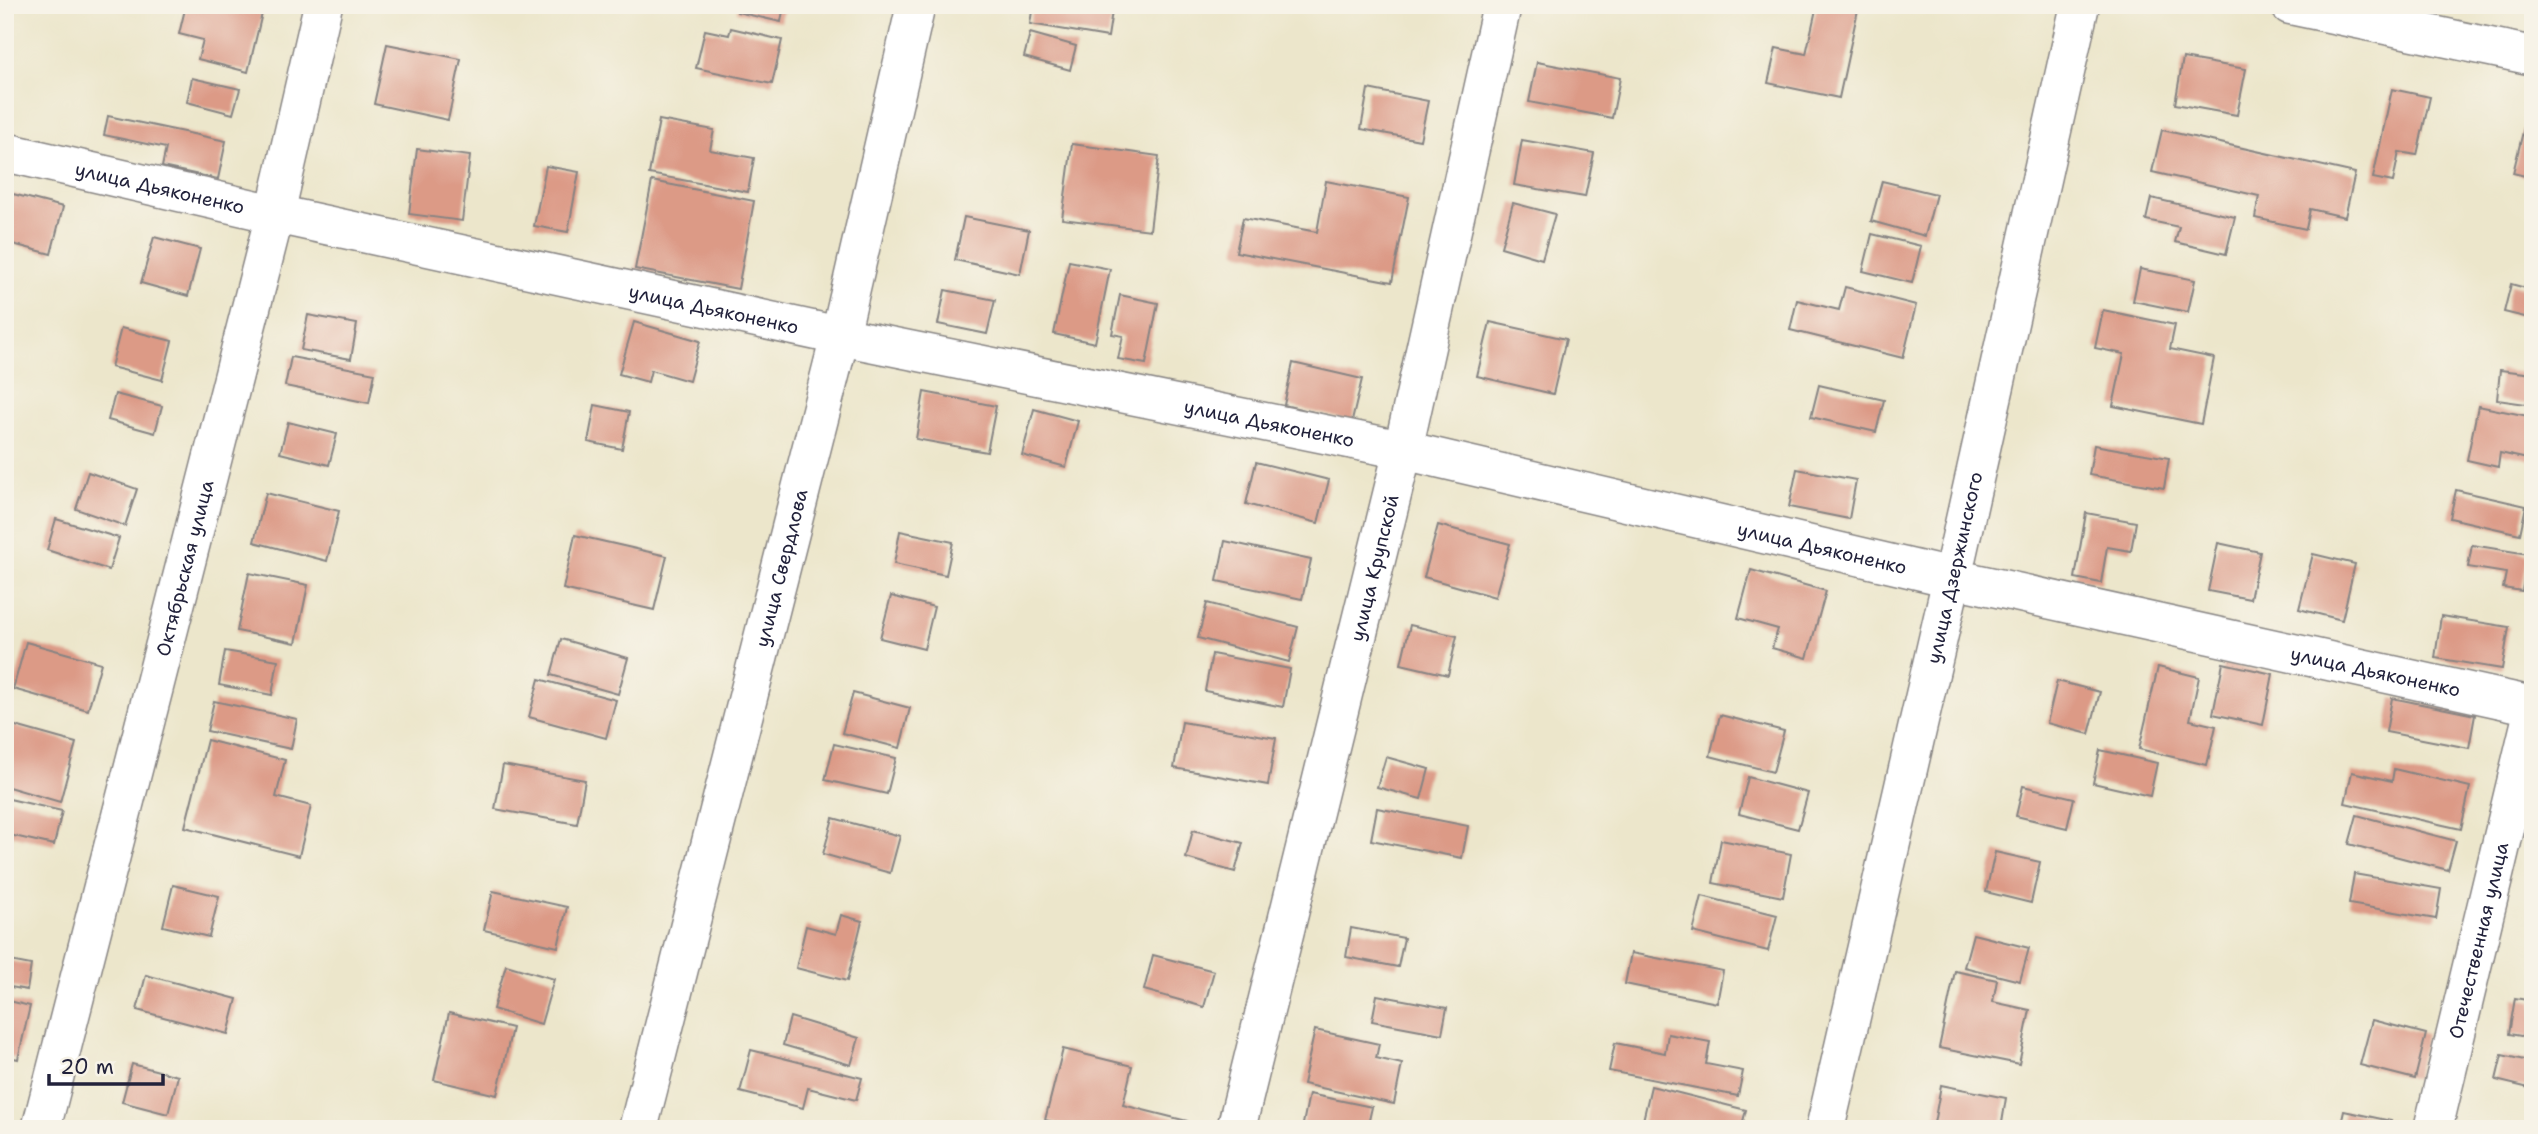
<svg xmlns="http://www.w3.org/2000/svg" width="2538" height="1134" font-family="'Shantell Sans',sans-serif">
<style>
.building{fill:#dc9a86}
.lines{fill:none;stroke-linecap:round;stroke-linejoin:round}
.minor-casing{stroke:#878483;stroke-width:41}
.minor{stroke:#fff;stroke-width:38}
.labels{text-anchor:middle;stroke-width:5;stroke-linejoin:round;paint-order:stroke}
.street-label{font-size:19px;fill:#22223b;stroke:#f7f3e8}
</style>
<rect width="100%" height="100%" fill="#f7f3e8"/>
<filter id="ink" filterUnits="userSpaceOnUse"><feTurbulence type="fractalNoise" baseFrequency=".0143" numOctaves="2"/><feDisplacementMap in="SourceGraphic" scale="14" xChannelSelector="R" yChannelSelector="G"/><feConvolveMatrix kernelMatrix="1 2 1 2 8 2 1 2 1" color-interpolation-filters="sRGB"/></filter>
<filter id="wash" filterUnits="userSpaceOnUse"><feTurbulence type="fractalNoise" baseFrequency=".00686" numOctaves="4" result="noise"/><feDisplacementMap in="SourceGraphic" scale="28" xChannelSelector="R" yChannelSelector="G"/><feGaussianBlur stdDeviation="1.57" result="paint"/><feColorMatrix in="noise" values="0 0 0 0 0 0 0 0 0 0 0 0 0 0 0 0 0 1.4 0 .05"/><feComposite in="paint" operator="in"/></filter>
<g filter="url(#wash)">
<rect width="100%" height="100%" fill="#ece6cb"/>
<g id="blocks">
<g class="building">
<polygon points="186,5 264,5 248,72 198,59 203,40 179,34"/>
<polygon points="738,5 784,5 781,22 737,12"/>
<polygon points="1033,5 1113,5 1108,37 1030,24"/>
<polygon points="1817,5 1859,5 1839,98 1768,83 1776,48 1806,54"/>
<polygon points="731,28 782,40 772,84 696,68 705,30 729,35"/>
<polygon points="1030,33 1076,46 1070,70 1024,57"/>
<polygon points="387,44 461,59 448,120 374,104"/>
<polygon points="2183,58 2246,69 2237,115 2175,104"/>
<polygon points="1537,62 1620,78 1612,118 1529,102"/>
<polygon points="192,78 240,89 233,114 187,102"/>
<polygon points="1368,89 1428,101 1420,140 1361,129"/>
<polygon points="2392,89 2430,97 2417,155 2399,152 2393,182 2373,178"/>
<polygon points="2528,111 2533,112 2533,178 2513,173"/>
<polygon points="108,116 226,141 218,179 162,167 166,148 104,135"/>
<polygon points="659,120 714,130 710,150 754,158 748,192 649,174"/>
<polygon points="2162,130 2355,173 2345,217 2310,209 2306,229 2255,218 2259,196 2152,172"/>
<polygon points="1522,140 1594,153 1585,197 1514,185"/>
<polygon points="1072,144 1159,156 1150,230 1062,219"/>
<polygon points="417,149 470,156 462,221 409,214"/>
<polygon points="546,166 579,172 568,232 534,226"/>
<polygon points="652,181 754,201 738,289 635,269"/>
<polygon points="1326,181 1409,197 1392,282 1236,252 1243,218 1317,232"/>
<polygon points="1882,181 1936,194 1925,236 1871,221"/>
<polygon points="13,194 63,207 51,254 5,242 5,222"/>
<polygon points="2151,198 2235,217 2226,254 2175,242 2179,227 2146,220"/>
<polygon points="1513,203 1555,214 1542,259 1501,247"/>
<polygon points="964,217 1029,230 1020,274 955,260"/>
<polygon points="1872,234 1921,246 1912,283 1863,271"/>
<polygon points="154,237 200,249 188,296 141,283"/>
<polygon points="1069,261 1110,269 1095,343 1054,334"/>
<polygon points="2140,269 2195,280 2188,312 2133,301"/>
<polygon points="2511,284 2533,290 2533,319 2504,312"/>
<polygon points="1845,287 1916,305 1903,358 1790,330 1797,300 1839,310"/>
<polygon points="945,290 995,300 987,334 938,324"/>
<polygon points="1120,295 1158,303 1146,364 1118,359 1123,336 1112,334"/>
<polygon points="2103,310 2175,325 2170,349 2214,358 2201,424 2113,406 2124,354 2095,348"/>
<polygon points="308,315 357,324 351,359 301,350"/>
<polygon points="634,322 700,341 689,381 651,370 648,382 619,374"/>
<polygon points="1490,322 1566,339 1553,394 1477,376"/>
<polygon points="121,328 172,341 162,380 111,367"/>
<polygon points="291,357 375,373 369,403 285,386"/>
<polygon points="1293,363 1362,379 1352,421 1284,405"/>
<polygon points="2500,370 2533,374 2533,405 2497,400"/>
<polygon points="1819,385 1884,400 1876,432 1811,417"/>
<polygon points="924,392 996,406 987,452 916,439"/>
<polygon points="115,394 162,406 155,433 108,420"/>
<polygon points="595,405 629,412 622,449 588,442"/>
<polygon points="2478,406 2533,417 2532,460 2500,453 2498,467 2467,460"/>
<polygon points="1034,409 1078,421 1066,467 1022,455"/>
<polygon points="288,422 337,434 329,465 280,453"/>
<polygon points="2094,445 2169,458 2164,488 2089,475"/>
<polygon points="1256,462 1329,480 1318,523 1246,504"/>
<polygon points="1797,469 1856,480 1849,519 1789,507"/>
<polygon points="88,472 137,489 125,526 76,509"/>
<polygon points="2456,490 2526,506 2520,534 2450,518"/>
<polygon points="266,493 339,511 327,561 254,542"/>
<polygon points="2086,513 2136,522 2131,551 2107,547 2101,583 2075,578"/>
<polygon points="56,519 119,538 109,570 47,550"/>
<polygon points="1438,525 1510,544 1495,597 1424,577"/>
<polygon points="900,531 953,542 946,575 894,564"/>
<polygon points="575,535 667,556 654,610 563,589"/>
<polygon points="1225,541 1311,560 1302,599 1217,581"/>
<polygon points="2218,543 2260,552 2250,599 2208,591"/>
<polygon points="2472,545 2528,554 2522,591 2503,588 2506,573 2468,567"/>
<polygon points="2313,554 2355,564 2342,620 2299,609"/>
<polygon points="1751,570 1826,591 1807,658 1772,648 1778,629 1738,618"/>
<polygon points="249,573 308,585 296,643 237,631"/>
<polygon points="891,596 934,607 924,649 880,638"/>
<polygon points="1207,603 1298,627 1289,662 1198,638"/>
<polygon points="2441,616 2509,627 2502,669 2435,658"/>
<polygon points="1410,625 1457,636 1448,675 1401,664"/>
<polygon points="561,639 628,658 618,694 551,675"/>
<polygon points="26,642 101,663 88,710 13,689"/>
<polygon points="225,651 278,660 272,695 219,685"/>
<polygon points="1212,654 1290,669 1283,707 1205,691"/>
<polygon points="2223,663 2273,674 2263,725 2213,714"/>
<polygon points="2158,667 2199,677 2190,720 2216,726 2207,765 2139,749"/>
<polygon points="539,679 616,700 606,738 529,717"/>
<polygon points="2057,681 2100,692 2089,734 2047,723"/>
<polygon points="853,693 910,708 900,748 842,733"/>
<polygon points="2392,698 2475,715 2469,748 2386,732"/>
<polygon points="214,701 297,719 291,749 207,731"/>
<polygon points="1720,715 1784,731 1773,772 1710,756"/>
<polygon points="1182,722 1276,738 1268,785 1174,768"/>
<polygon points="12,725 76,743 60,802 5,786 5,748"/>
<polygon points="207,740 285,760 276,797 311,806 299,856 185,827"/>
<polygon points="834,744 896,758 887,794 825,780"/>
<polygon points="2100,750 2157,763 2150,796 2093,783"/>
<polygon points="1386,757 1429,769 1421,799 1377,787"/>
<polygon points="503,765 585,780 577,824 495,809"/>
<polygon points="2394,769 2470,787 2461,829 2345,803 2352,772 2392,781"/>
<polygon points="1748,777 1808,793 1798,829 1739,814"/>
<polygon points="2023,786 2074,798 2067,828 2016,816"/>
<polygon points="5,798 62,811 54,845 5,834"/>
<polygon points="1377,808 1468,826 1462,858 1371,840"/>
<polygon points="2357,815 2456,841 2448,870 2349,844"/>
<polygon points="833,818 900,836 890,873 823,854"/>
<polygon points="1193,830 1243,843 1235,872 1186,858"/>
<polygon points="1721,840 1791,854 1783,897 1713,883"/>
<polygon points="1995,852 2040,862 2031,903 1986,892"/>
<polygon points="2354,874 2441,889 2436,919 2349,904"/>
<polygon points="173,885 219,896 209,937 163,926"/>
<polygon points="493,891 567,907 558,947 484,930"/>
<polygon points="1702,896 1777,915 1768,951 1693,932"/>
<polygon points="841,915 862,921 847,981 796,968 806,926 836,934"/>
<polygon points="1351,928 1404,938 1398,967 1346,957"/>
<polygon points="1973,934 2029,948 2020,981 1964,967"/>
<polygon points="1631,953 1723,971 1717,1003 1625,984"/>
<polygon points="1153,955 1214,971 1204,1007 1144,990"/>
<polygon points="5,960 31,965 27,990 5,986"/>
<polygon points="506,965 554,979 541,1024 493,1009"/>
<polygon points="1955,971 1997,980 1993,1002 2030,1010 2019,1064 1939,1048"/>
<polygon points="146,975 237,999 228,1034 137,1010"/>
<polygon points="1377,995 1447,1008 1442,1034 1372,1021"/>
<polygon points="2515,998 2533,1001 2533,1038 2509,1034"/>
<polygon points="5,1000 30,1006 18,1059 5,1056"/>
<polygon points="449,1013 512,1028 497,1095 434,1080"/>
<polygon points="790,1017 859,1038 851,1065 783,1045"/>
<polygon points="2372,1020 2426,1034 2415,1079 2360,1065"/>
<polygon points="1315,1030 1379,1044 1376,1058 1402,1064 1394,1104 1303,1084"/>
<polygon points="1668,1034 1710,1042 1706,1064 1743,1071 1738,1096 1609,1071 1615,1043 1665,1053"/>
<polygon points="1063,1049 1132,1066 1123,1105 1187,1121 1185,1129 1080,1129 1045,1120"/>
<polygon points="751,1050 862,1078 856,1100 808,1088 803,1108 740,1092"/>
<polygon points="2502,1055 2533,1062 2533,1089 2496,1080"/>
<polygon points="132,1064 178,1076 168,1114 122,1102"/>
<polygon points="1941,1085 2006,1098 2001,1129 1933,1129"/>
<polygon points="1651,1086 1746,1110 1741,1129 1641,1129"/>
<polygon points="1309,1094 1372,1107 1367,1129 1302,1129"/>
<polygon points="2344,1111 2391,1121 2389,1129 2340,1129"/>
</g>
</g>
</g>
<g filter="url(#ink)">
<use href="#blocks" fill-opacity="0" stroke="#878483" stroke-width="2"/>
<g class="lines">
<defs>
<g id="minor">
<polyline points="2290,5 2533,56"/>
<path id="s1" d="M 5,152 L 275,214 L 840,336 L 1403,450 L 1952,578 L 2533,706"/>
<path id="s2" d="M 41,1129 L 275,214 L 323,5"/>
<path id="s3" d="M 638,1129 L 840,336 L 916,5"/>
<path id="s4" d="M 1236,1129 L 1403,450 L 1502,5"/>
<path id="s5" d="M 1825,1129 L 1952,578 L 2080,5"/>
<path id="s6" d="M 2433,1129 L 2533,712"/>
</g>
</defs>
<use href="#minor" class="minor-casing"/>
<use href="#minor" class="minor"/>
</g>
</g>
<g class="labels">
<g class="street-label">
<text dy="7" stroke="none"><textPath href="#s1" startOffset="159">улица Дьяконенко</textPath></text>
<text dy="7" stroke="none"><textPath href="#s1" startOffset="726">улица Дьяконенко</textPath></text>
<text dy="7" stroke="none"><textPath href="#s1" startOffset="1293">улица Дьяконенко</textPath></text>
<text dy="7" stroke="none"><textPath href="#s1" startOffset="1860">улица Дьяконенко</textPath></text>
<text dy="7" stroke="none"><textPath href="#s5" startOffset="576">улица Дзержинского</textPath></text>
<text dy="7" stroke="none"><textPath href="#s2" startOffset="579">Октябрьская улица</textPath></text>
<text dy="7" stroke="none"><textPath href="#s3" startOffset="579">улица Свердлова</textPath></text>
<text dy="7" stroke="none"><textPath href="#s4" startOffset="578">улица Крупской</textPath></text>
<text dy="7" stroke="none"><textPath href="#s1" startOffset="2427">улица Дьяконенко</textPath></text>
<text dy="7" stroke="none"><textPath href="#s6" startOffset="194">Отечественная улица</textPath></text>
</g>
</g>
<rect width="2538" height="1134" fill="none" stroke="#f7f3e8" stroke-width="28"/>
<path d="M49 1074v10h114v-10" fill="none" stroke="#22223b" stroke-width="3.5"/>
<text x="60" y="1074" font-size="21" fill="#22223b" stroke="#f7f3e8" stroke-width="5" paint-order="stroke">20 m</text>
</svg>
